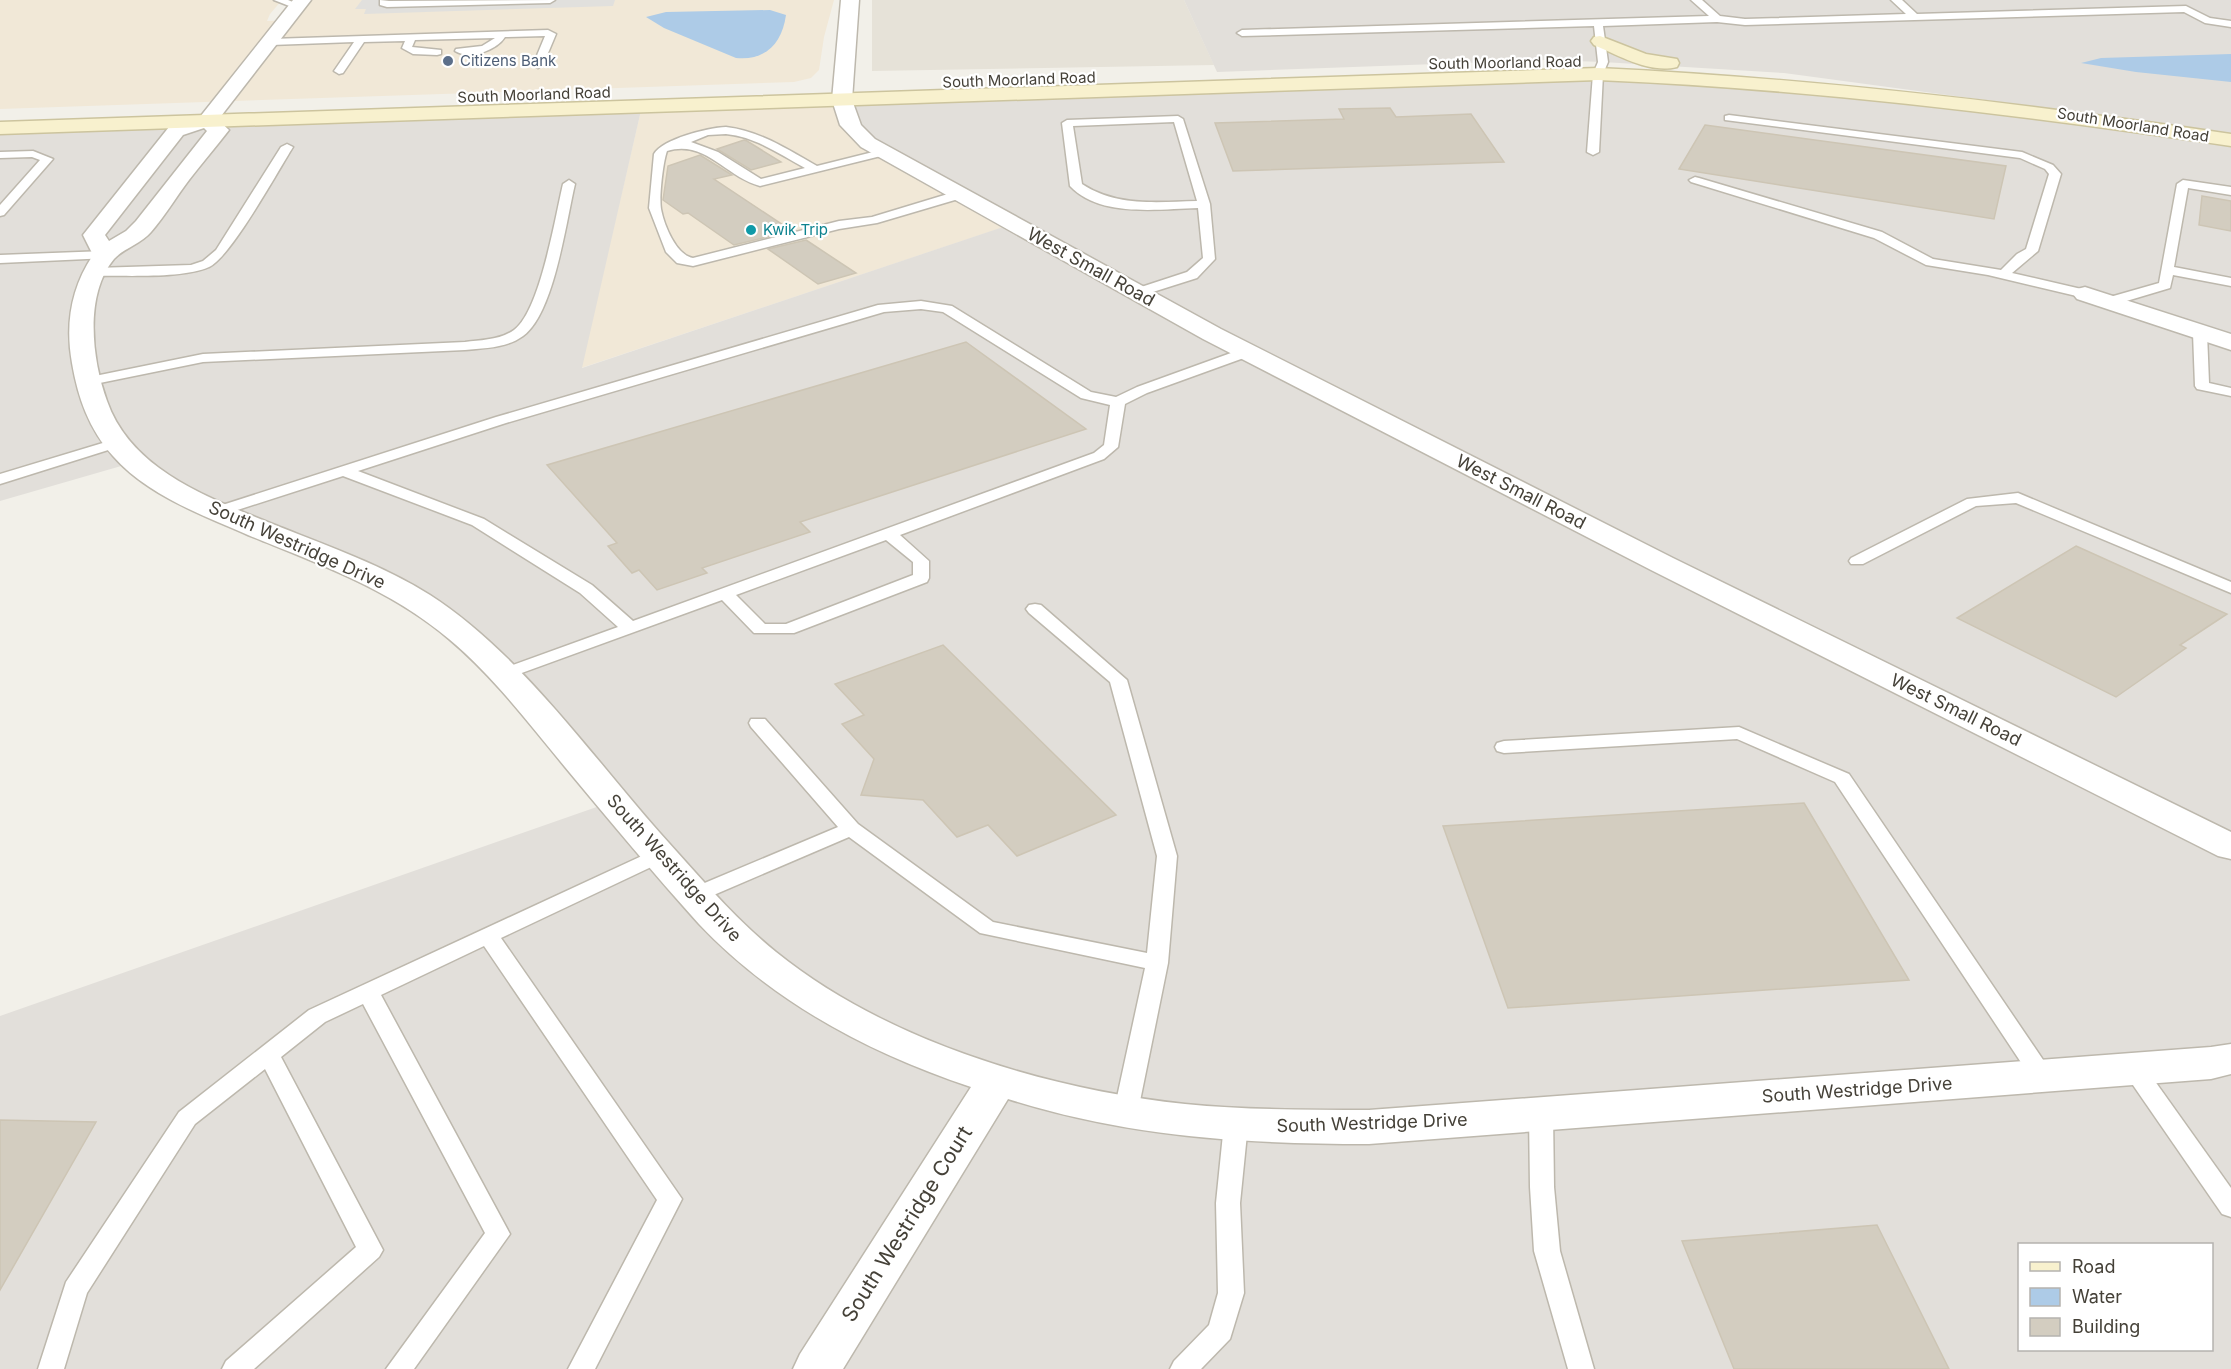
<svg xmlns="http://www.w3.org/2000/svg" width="2231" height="1369" font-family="Inter,sans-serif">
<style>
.residential{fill:#e6e2d8}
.commercial{fill:#f1e8d7}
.industrial{fill:#e2dfda;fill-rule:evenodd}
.parking{fill:#e1e0dd}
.water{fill:#adcbe7}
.building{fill:#d3cdc0;stroke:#cdc5b4;stroke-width:1.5}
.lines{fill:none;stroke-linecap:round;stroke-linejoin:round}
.service-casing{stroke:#bdb8ad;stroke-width:3}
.minor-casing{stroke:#bdb8ad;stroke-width:3}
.tertiary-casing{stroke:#bdb8ad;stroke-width:3}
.secondary-casing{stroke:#ccc49e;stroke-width:3}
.service{fill:#fff;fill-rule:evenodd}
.minor{fill:#fff;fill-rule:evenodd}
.tertiary{fill:#fff;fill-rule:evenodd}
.secondary{fill:#f8f1ce;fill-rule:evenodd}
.service-dot{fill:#5c6f8a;stroke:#fff;stroke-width:2}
.culture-dot{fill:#0f9aa8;stroke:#fff;stroke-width:2}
.labels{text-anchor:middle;stroke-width:4.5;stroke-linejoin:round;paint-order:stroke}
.far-service-label{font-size:15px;fill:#4e5e75;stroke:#fff;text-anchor:start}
.far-street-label{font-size:15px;fill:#454138;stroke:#fff}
.far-culture-label{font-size:15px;fill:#0d838f;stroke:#fff;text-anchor:start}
.street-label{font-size:18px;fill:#454138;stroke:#fff}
.near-street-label{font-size:21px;fill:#454138;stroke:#fff}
</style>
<rect width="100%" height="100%" fill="#f2f0e9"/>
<polygon class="residential" points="872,0 1184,0 1214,65 872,71"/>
<g class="commercial">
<polygon points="0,0 282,0 270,14 267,21 296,20 311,0 834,0 824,37 819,70 811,78 794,82 0,109"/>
<polygon points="842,100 1013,224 581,368 642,106"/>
</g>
<path class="industrial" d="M 1184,0 L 2231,0 L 2231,1369 L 0,1369 L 0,1016 L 611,802 L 469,640 L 135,462 L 0,501 L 0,128 L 642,106 L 582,368 L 1012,224 L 868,143 L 842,100 L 1556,75 L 2037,110 L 1992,101 L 1784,73 L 1603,62 L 1547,60 L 1217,72 ZM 2020,1244 L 2212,1244 L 2212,1350 L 2020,1350 Z"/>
<polygon class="parking" points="362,0 615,0 613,6 364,14 366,9 355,9"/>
<g class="water">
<path d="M 770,10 L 786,15 C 782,43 766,61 736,58 L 664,28 L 646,17 L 666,12 Z"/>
<polygon points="2231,54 2231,82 2136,72 2081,63 2101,58"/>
</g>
<g class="building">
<polygon points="1390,108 1396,117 1471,114 1504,162 1233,171 1215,123 1344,119 1339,109"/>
<polygon points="1705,125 2006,166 1994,219 1679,169"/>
<polygon points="744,140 747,141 781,162 751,170 717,149"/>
<polygon points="700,155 732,175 714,179 792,231 734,245 688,213 683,214 663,200 668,166"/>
<polygon points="2202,196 2231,201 2231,231 2199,225"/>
<polygon points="806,240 856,273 818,284 768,249"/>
<polygon points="966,342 1086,429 800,522 810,532 702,568 707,573 657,590 639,570 632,573 608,546 617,543 547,465"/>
<polygon points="2076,546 2227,614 2180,645 2186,648 2116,697 1957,618"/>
<polygon points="943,645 1116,815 1017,856 988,825 957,837 923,800 861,795 874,759 842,724 864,715 835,684"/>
<polygon points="1804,803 1909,980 1508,1008 1443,826"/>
<polygon points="0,1120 96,1122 0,1290"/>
<polygon points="1877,1225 1949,1369 1734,1369 1682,1241"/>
</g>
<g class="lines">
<defs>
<g id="service">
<polygon points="274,0 288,0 302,6 297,9"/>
<polygon points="380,0 389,1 555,0 550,3 387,7 380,5"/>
<polygon points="1691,0 1702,0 1720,16 1745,19 1906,14 1891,0 1902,0 1917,14 2186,6 2210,18 2231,21 2231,27 2205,23 2184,12 1745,25 1717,22 1603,26 1608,62 1603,74 1599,152 1593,155 1587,152 1593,74 1598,62 1594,26 1242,36 1237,33 1242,30 1709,16"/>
<path d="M 548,30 L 556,34 L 543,65 L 538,68 L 533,65 L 545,36 L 505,37 C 496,51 469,60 455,51 L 456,49 L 482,46 L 495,38 L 415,40 L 412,47 L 441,50 L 441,54 L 437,55 L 413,54 L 402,48 L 405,41 L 364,42 L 343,73 L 339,74 L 334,71 L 354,42 L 271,45 L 266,42 L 271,39 Z"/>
<polygon points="1729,115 2022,152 2053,165 2061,174 2038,251 2012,273 2090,291 2092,294 2085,298 1988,275 1926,265 1874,238 1691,182 1689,180 1695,177 1699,178 1882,232 1933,259 2001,270 2017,254 2026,249 2049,174 2045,169 2020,158 1725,120 1725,116"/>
<path d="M 1178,116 L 1183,119 L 1210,204 L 1215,259 L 1197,278 L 1137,297 L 1132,296 L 1130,293 L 1132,290 L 1187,272 L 1203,258 L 1198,208 C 1159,209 1100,218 1070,186 L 1062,123 L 1067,120 ZM 1174,122 L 1197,201 C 1157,202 1117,207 1082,184 L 1073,126 Z"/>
<path d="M 726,127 C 760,131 787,149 817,166 L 885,149 L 891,152 L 889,154 L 760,186 C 726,177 705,139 667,151 C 663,162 659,197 661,209 C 664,225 676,255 693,258 L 839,221 L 872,217 L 961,190 L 967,194 L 965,197 L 877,223 L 839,229 L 693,266 L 677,263 L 666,252 L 649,208 L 654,154 C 663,139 707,128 726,127 ZM 726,134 C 756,137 779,154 805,168 L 761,179 L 718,152 L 691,142 L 708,135 Z"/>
<path d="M 287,144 L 293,147 C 278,171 230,258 209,267 C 183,279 125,275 95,276 L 89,272 L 95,268 L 191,265 L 203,261 L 216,250 L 281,147 Z"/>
<polygon points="33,151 53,159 4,215 0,216 0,205 40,160 32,157 0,158 0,152"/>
<path d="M 569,180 L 575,184 C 566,222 554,314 523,336 C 507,348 484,348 465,350 L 203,362 L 90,385 L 83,381 L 90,377 L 203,354 L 465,342 C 481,340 500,340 514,330 C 540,311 555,218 563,184 Z"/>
<polygon points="2183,180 2231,187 2231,195 2188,188 2174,267 2231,278 2231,286 2173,275 2170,288 2113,305 2103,305 2101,302 2103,299 2159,283 2177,184"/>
<polygon points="105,251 109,252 111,255 109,258 0,263 0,255"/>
<path d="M 921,301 L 952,306 L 1091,392 L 1116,397 L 1137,387 L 1242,349 L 1252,349 L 1254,352 L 1252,355 L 1147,393 L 1125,404 L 1118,447 L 1104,459 L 900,535 L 929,561 L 929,578 L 927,582 L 794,633 L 754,633 L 722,600 L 505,679 L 499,678 L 496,674 L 499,670 L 618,627 L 580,593 L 472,525 L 343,476 L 225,514 L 219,516 L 211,511 L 213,508 L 496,417 L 878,305 ZM 921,309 L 943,312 L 1081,398 L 1110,405 L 1104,445 L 1094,453 L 633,621 L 592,585 L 484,519 L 358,471 L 506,423 L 884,312 ZM 886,540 L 913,562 L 913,575 L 786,624 L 765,624 L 736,595 Z"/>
<polygon points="2200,329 2207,333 2209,383 2231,388 2231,396 2197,389 2195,386 2193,333"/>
<polygon points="116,439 121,440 123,443 121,446 0,484 0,474"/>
<polygon points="2018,493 2231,582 2231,593 2016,503 1976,506 1863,564 1851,564 1849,561 1851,558 1967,499"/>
<polygon points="1035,604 1041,605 1127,680 1177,856 1168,963 1138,1111 1134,1117 1126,1120 1118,1117 1114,1111 1145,968 980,933 849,837 702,900 695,902 688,900 685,895 688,890 838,827 751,727 749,723 751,719 765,719 858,824 993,922 1147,953 1157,856 1110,682 1029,613 1026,609 1029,605"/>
<polygon points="1739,727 1849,774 2050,1070 2053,1076 2050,1082 2042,1085 2034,1082 1835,782 1737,739 1504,753 1497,751 1495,747 1497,743 1504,741"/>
<polygon points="659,848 666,850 669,855 666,860 501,938 682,1199 595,1369 568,1369 657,1200 484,946 381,995 510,1234 414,1369 386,1369 485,1233 363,1004 325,1022 281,1057 383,1250 379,1257 254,1369 222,1369 226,1361 356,1247 265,1069 195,1124 87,1293 64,1369 38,1369 66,1282 179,1112 309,1010"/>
<polygon points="2134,1060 2142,1063 2231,1188 2231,1217 2222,1214 2126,1075 2123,1069 2126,1063"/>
<polygon points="1541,1105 1549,1108 1553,1114 1554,1187 1560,1251 1594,1369 1568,1369 1534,1251 1530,1187 1529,1114 1533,1108"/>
<polygon points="1236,1115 1244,1118 1248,1124 1240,1203 1244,1293 1230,1339 1201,1369 1170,1369 1174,1361 1209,1325 1218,1293 1216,1203 1224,1124 1228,1118"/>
</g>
<g id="minor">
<path d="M 293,0 L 311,0 L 218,120 L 229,130 C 216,147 202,163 189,180 C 176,197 165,216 151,232 C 141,244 124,248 114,259 C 84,295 92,360 107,401 C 132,473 215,500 280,527 C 331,547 384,566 430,595 C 520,653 590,754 660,833 C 697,874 733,917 776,952 C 886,1041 1046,1089 1185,1104 C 1246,1110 1308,1110 1369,1110 L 2211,1047 L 2231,1044 L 2231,1074 L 2211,1079 L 1369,1144 C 1244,1144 1128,1137 1008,1099 L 843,1369 L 793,1369 L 800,1354 L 971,1087 C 869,1053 774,1003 699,924 C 653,873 609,820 565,767 C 528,722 493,676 449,639 C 390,589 319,564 248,535 C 202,515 147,495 113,456 C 89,429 78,398 72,363 C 65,324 71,288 93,255 L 83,235 L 169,127 L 200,117 ZM 204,128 L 207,131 L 136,221 L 126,231 L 109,241 L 105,235 L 183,135 Z"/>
<polygon points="2085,287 2231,334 2231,350 2077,299 2073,294 2077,289"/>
</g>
<polygon id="tertiary" points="841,0 859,0 852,100 861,125 875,139 1221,329 1673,558 2231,832 2231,859 2218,856 1651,570 1203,339 861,147 840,125 832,100"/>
<g id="secondary">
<path d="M 1600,36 L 1646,54 L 1677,59 L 1679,63 L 1677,67 C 1649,74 1618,55 1594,45 L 1591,41 L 1594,37 Z"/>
<path d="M 1598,68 C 1811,78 2021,103 2231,134 L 2231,146 C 2021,115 1811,89 1598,80 L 0,134 L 0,122 Z"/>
</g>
</defs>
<use href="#service" class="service-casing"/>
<use href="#minor" class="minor-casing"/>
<use href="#tertiary" class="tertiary-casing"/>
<use href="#secondary" class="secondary-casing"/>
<use href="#service" class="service"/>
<use href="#minor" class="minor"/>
<use href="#tertiary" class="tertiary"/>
<use href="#secondary" class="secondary"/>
</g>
<circle class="service-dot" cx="448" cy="61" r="6"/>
<circle class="culture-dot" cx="751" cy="230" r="6"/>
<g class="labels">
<g class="far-service-label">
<text x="460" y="66">Citizens Bank</text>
</g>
<g class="far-street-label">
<text transform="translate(1505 63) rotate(-1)" y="5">South Moorland Road</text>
<text transform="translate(1019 80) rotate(-2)" y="5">South Moorland Road</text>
<text transform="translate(534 95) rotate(-2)" y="5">South Moorland Road</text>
<text transform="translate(2133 125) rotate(9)" y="5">South Moorland Road</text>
</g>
<g class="far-culture-label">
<text x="763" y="235">Kwik Trip</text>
</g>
<g class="street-label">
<text transform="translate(1091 267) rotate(29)" y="6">West Small Road</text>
<text transform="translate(1521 492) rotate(27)" y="6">West Small Road</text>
<text transform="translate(297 545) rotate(24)" y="6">South Westridge Drive</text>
<text transform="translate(1956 710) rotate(26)" y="6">West Small Road</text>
<text transform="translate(674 868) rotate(48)" y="6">South Westridge Drive</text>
<text transform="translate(1857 1090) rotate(-4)" y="6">South Westridge Drive</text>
<text transform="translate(1372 1123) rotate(-2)" y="6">South Westridge Drive</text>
</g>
<g class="near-street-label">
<text transform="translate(907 1224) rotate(-58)" y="7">South Westridge Court</text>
</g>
</g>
<rect x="2018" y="1243" width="195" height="108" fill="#ffffff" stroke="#b5b3af" stroke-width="1.5"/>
<rect x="2030" y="1262" width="30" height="9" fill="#f8f1ce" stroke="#b5b3af" stroke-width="1.5"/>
<text x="2072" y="1273" font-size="18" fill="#454138">Road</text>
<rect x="2030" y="1288" width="30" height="18" fill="#adcbe7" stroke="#b5b3af" stroke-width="1.5"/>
<text x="2072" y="1303" font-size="18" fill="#454138">Water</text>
<rect x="2030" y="1318" width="30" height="18" fill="#d3cdc0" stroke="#b5b3af" stroke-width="1.5"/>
<text x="2072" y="1333" font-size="18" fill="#454138">Building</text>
</svg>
